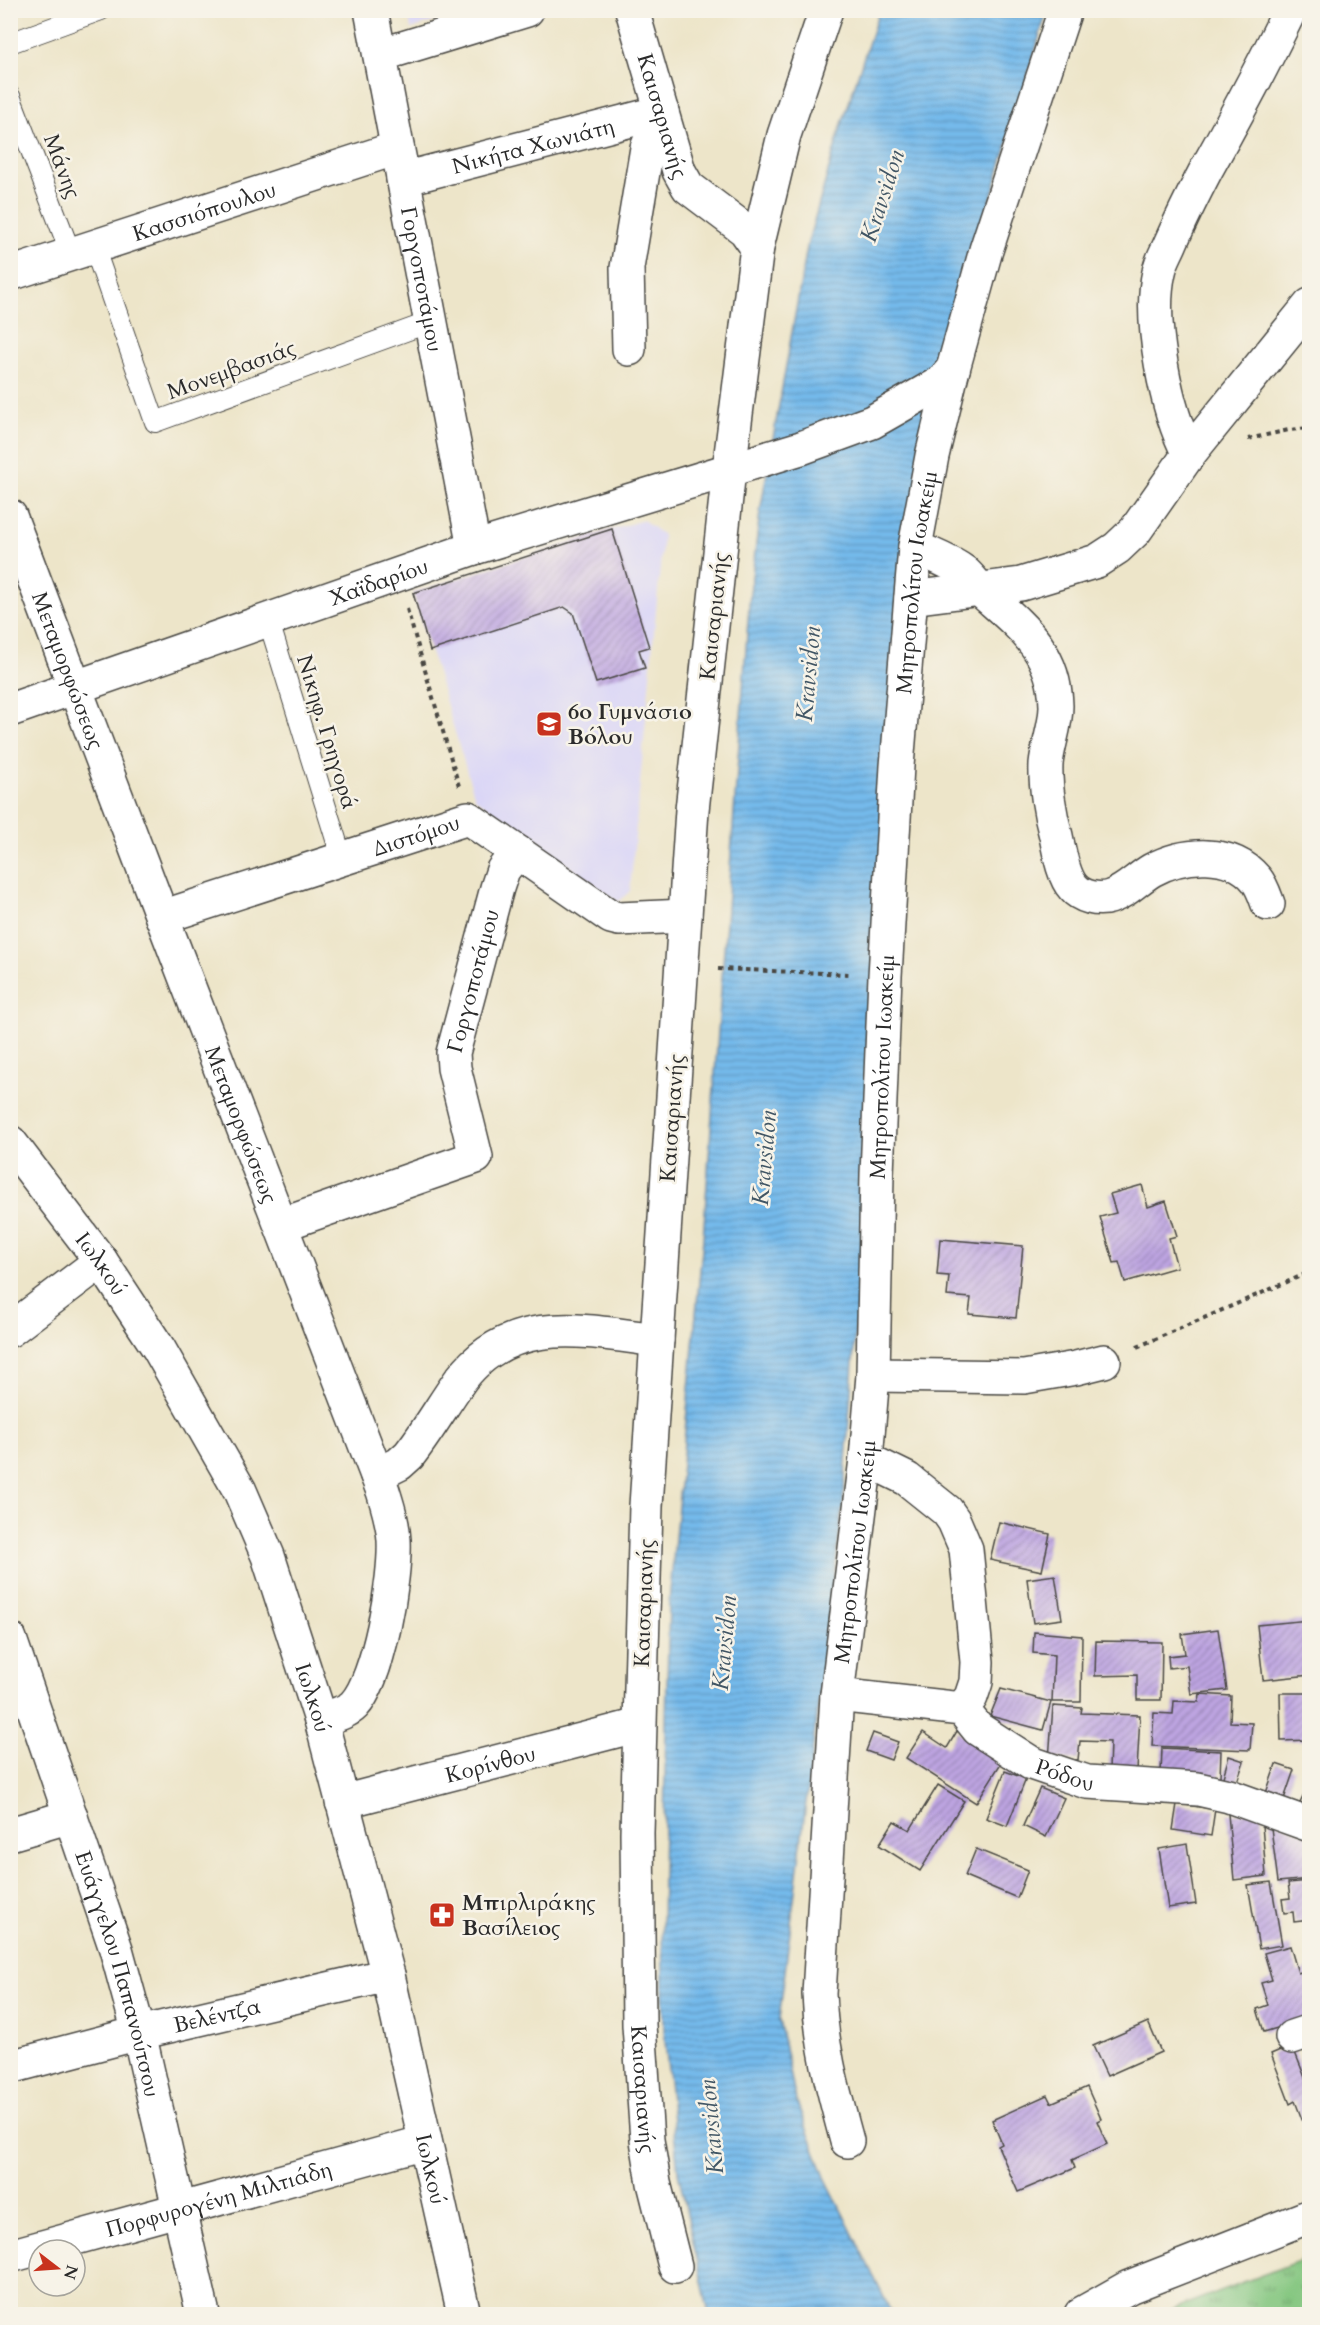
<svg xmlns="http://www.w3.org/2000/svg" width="1320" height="2325" font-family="Cardo,serif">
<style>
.built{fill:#dad6f7}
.park{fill:url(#park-tufts);stroke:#577855;stroke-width:1.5}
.water{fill:url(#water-rules);stroke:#50728b;stroke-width:1.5}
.building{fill:url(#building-hatch)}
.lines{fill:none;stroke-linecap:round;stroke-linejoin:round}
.lane-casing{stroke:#484743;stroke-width:22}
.street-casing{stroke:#484743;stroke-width:36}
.secondary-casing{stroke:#484743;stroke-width:36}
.path{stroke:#484743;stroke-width:4;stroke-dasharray:4.5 4.5;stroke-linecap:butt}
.lane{stroke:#fff;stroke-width:20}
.street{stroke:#fff;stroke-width:33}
.secondary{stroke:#fff;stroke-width:33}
.labels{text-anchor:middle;stroke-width:5;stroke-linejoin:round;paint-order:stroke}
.street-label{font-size:22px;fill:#2b2b2b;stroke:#f7f3e8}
.poi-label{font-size:22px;font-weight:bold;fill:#2b2b2b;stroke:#f7f3e8;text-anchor:start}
.water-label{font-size:24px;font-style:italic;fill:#415665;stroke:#f7f3e8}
</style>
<defs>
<pattern id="park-tufts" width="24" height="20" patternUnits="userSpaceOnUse" patternTransform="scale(1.5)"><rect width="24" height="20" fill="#83c67f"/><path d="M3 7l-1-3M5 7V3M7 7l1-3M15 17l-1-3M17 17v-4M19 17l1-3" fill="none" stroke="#6ba168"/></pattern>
<pattern id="water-rules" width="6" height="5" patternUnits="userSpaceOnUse" patternTransform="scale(1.5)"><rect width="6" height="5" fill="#75baeb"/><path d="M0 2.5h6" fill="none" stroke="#6097bf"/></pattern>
<pattern id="building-hatch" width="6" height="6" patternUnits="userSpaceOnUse" patternTransform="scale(1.5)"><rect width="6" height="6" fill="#bda4e1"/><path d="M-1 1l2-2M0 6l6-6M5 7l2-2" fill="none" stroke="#9a86b7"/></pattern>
</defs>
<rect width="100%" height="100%" fill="#f7f3e8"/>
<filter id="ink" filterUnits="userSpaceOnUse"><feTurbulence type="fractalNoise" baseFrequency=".0167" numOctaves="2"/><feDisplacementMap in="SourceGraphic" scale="12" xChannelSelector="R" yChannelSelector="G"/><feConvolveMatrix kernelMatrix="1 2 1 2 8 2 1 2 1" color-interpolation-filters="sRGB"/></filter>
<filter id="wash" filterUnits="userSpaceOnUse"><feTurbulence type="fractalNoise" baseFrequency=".008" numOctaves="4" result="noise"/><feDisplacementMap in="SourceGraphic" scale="24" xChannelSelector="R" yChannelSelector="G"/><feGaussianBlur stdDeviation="1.35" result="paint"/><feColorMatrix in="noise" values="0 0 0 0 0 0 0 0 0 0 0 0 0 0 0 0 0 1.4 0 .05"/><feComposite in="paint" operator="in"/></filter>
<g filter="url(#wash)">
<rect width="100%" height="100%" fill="#ede5c9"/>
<g class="built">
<polygon points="408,10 464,11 411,29"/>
<polygon points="643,520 663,535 630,891 618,902 475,798 413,593"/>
</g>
<polygon class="park" points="1309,2257 1309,2314 1160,2314"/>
<polygon class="water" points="879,11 1047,11 939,371 859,1278 843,1504 779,2020 796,2100 825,2177 892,2314 709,2314 678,2172 664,2030 662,1927 666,1725 669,1603 703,1239 750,593 760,512 808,242 840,130"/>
<g id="blocks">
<g class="building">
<polygon points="612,529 649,647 639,650 645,668 596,683 573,613 564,607 430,651 413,593"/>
<polygon points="1142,1185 1148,1207 1166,1201 1177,1236 1169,1238 1177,1267 1125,1282 1119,1262 1114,1263 1100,1217 1116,1213 1110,1194"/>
<polygon points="940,1239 1023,1246 1016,1318 969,1314 971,1298 947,1296 949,1276 937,1275"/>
<polygon points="999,1522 1050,1534 1042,1571 990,1560"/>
<polygon points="1055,1575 1062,1619 1033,1623 1027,1579"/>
<polygon points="1309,1620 1310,1675 1263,1680 1257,1625"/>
<polygon points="1218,1629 1227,1690 1191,1694 1187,1666 1169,1668 1168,1656 1185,1654 1182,1634"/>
<polygon points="1034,1632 1082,1636 1081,1702 1052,1702 1054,1655 1033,1653"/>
<polygon points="1096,1641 1162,1642 1161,1700 1137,1700 1137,1675 1095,1676"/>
<polygon points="1001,1689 1051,1702 1043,1730 990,1716"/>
<polygon points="1280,1693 1310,1693 1310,1740 1281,1741"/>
<polygon points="1200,1694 1231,1696 1230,1722 1252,1723 1250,1750 1152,1746 1154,1713 1173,1714 1174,1701 1199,1702"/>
<polygon points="1053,1706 1082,1708 1081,1713 1140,1715 1137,1771 1109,1770 1110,1742 1080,1741 1078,1760 1049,1759"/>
<polygon points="957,1731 1003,1760 976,1803 906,1758 923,1732 947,1748"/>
<polygon points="873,1733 898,1742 891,1760 866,1751"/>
<polygon points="1162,1748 1221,1751 1220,1777 1161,1773"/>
<polygon points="1229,1756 1244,1761 1235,1788 1221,1784"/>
<polygon points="1276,1764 1294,1770 1283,1802 1265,1796"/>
<polygon points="1005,1771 1026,1779 1007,1826 986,1818"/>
<polygon points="1310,1783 1310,1811 1299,1805"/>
<polygon points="938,1785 964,1801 920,1871 879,1845 894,1821 910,1830"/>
<polygon points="1040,1788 1064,1798 1046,1837 1023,1826"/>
<polygon points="1177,1804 1215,1809 1211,1836 1173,1830"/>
<polygon points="1261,1812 1266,1876 1234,1880 1228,1814"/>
<polygon points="1270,1820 1310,1836 1310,1879 1278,1882"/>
<polygon points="1187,1844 1196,1904 1168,1908 1159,1849"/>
<polygon points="976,1849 1028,1870 1017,1898 965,1876"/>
<polygon points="1310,1881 1310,1920 1294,1922 1293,1912 1284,1913 1282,1899 1290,1898 1288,1883"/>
<polygon points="1271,1882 1282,1945 1259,1949 1248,1885"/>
<polygon points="1290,1946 1298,1973 1310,1969 1310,2018 1264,2032 1257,2009 1268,2005 1261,1983 1272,1980 1264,1953"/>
<polygon points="1148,2022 1161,2052 1107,2076 1093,2046"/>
<polygon points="1292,2045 1310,2090 1310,2119 1303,2122 1295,2101 1290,2104 1271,2054"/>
<polygon points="1087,2087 1101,2119 1097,2121 1107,2144 1072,2160 1075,2168 1018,2192 998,2146 1002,2144 992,2120 1047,2095 1051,2103"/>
</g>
</g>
</g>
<g filter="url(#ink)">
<use href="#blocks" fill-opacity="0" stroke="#484743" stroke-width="1.5"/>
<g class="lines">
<defs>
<g id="lane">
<polyline points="10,43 101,10"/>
<polyline points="10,96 71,254"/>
<polyline points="94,247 155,422 430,322"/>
<polyline points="268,619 342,859"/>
</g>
<g id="street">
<path id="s1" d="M 371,10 L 474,548"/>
<path id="s2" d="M 632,10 L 679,171 L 688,187 L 745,230 L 757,247 L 729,470 L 692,810 L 646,1506 L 637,1833 L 639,2025 L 647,2140 L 654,2183 L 675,2266"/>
<polyline points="380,55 527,10"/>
<path id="s3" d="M 403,179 L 662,112"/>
<polyline points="757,247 784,135 826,10"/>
<path id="s4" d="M 10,274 L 397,148"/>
<polyline points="629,349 627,268 647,148 662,112"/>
<path d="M 1189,454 C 1166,411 1148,319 1159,272 C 1161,261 1167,252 1171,242 C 1182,217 1194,193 1207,168 C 1236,116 1264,64 1290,10"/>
<path id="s5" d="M 10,516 L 162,917 L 383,1491 C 388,1507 393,1523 394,1540 C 396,1577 379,1679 354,1705 C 346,1713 331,1716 321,1720"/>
<path d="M 915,547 C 931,555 950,561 964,572 C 972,579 978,588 986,595 C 1022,627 1055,652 1056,706 C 1056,726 1048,744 1046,764 C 1045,785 1050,815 1056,836 C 1059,850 1063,876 1073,887 C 1081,897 1098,901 1110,897 C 1126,892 1138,878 1152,870 C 1184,853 1231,849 1256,879 C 1262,886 1265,896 1268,904"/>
<polyline points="911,598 1021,584 1097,561 1117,548 1135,531 1189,454 1310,305"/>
<path id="s6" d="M 10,710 L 474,548 L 801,448 L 872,422 L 942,382 L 953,369"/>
<path id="s7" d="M 162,917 L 468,818 L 611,917 L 619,919 L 685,916"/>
<path id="s8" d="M 281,1225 L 476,1157 L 454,1068 L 453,1053 L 497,888 L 503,870 L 517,852"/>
<polyline points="10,1330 101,1261"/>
<polyline points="873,1375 1024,1377 1076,1368 1104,1361"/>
<polyline points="866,1459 907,1479 947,1511 954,1521 966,1549 977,1662 976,1682 971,1697 962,1709"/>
<path d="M 377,1475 L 399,1464 L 409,1455 C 428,1431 443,1404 461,1379 C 511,1313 586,1331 657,1340"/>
<path id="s9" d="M 10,1639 L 116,1949 L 139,2033 L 203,2314"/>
<path id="s10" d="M 837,1695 L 962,1709 L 978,1729 L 1031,1763 L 1063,1774 L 1087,1782 L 1198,1789 L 1229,1796 L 1310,1825"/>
<path id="s11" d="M 342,1802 L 639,1725"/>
<polyline points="10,1834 71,1816"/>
<polyline points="1292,2037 1310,2031"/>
<path id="s12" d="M 10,2067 L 139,2033 L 388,1975"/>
<path id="s13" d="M 847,2141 C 833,2089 821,2047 819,1994 L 837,1695 L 866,1459 L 873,1375 L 877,1174 L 885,976 L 897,766 L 915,547 L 932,456 L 953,369 L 986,250 L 1065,10"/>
<path id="s14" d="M 10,2256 L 425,2142"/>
</g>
<g id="secondary">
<path id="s15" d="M 10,1142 L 101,1261 L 159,1349 L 240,1491 L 268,1556 L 321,1720 L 388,1975 L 464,2314"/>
<polyline points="1081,2314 1129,2287 1310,2216"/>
</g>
</defs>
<use href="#lane" class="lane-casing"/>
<use href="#street" class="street-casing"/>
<use href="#secondary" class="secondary-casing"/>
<g class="path">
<polyline points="1248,439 1289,430 1310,428"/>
<polyline points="407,609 459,786"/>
<polyline points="718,969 849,974"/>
<polyline points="1137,1347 1310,1272"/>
</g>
<use href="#lane" class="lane"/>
<use href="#street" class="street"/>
<use href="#secondary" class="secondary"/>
</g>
</g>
<defs>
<symbol id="school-square" viewBox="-11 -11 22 22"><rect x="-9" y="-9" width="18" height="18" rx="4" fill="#c8321e" stroke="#f7f3e8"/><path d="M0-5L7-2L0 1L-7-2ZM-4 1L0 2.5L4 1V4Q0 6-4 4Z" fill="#fff"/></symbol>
<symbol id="pharmacy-square" viewBox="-11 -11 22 22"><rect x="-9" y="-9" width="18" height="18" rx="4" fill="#c8321e" stroke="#f7f3e8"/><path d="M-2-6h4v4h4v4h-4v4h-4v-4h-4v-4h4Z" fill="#fff"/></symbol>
</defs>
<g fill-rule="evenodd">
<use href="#school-square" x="534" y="709" width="30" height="30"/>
<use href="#pharmacy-square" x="427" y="1900" width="30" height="30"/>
</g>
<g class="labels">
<g class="street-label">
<text dy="8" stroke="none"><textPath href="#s2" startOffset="110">Καισαριανής</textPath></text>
<text dy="8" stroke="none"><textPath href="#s3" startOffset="134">Νικήτα Χωνιάτη</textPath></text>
<text transform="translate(63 166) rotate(69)" y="8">Μάνης</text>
<text dy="8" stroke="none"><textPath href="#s4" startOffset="204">Κασσιόπουλου</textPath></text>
<text dy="8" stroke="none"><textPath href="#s1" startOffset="274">Γοργοποτάμου</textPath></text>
<text transform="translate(231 369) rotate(-20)" y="8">Μονεμβασιάς</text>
<text dy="8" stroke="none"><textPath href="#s6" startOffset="390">Χαϊδαρίου</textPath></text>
<text dy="8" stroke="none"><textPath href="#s13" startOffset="1566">Μητροπολίτου Ιωακείμ</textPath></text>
<text transform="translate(713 616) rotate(-84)" y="8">Καισαριανής</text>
<text dy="8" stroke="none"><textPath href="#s5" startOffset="165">Μεταμορφώσεως</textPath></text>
<text transform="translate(328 732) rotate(73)" y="8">Νικηφ. Γρηγορά</text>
<text dy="8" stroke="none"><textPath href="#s7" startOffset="267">Διστόμου</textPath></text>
<text dy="8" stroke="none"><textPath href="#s8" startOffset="388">Γοργοποτάμου</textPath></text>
<text dy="8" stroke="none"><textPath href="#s13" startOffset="1080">Μητροπολίτου Ιωακείμ</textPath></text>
<text transform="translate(671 1118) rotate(-86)" y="8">Καισαριανής</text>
<text dy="8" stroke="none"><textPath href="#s5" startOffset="651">Μεταμορφώσεως</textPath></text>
<text dy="8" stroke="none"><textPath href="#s15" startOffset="152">Ιωλκού</textPath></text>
<text dy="8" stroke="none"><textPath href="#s13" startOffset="594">Μητροπολίτου Ιωακείμ</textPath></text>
<text transform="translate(643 1603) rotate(-88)" y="8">Καισαριανής</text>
<text dy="8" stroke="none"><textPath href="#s15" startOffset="638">Ιωλκού</textPath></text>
<text dy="8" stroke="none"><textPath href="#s11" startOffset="153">Κορίνθου</textPath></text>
<text dy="8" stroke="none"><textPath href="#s10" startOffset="250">Ρόδου</textPath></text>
<text dy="8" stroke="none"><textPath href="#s9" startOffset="352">Ευάγγελου Παπανούτσου</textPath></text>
<text dy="8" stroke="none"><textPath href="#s12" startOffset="213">Βελέντζα</textPath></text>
<text dy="8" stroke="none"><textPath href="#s2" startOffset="2126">Καισαριανής</textPath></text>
<text dy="8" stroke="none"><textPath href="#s15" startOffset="1124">Ιωλκού</textPath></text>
<text dy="8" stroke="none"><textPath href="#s14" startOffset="216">Πορφυρογένη Μιλτιάδη</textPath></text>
</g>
<g class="poi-label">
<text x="568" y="719">6ο Γυμνάσιο<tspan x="568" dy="25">Βόλου</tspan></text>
<text x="462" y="1910">Μπιρλιράκης<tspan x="462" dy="25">Βασίλειος</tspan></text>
</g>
<g class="water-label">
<text transform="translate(882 196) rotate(-72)" y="8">Kravsidon</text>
<text transform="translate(808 674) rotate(-85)" y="8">Kravsidon</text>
<text transform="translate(764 1158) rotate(-85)" y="8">Kravsidon</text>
<text transform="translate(724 1643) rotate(-85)" y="8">Kravsidon</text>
<text transform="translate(711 2127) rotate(-95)" y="8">Kravsidon</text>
</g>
</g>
<rect width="1320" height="2325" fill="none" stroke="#f7f3e8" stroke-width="36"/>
<g transform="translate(57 2268) rotate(107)"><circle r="28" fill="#f7f3e8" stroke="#a5a39c" stroke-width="1.5"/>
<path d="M0-4.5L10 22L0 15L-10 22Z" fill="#c8321e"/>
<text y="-9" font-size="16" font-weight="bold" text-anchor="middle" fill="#2b2b2b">N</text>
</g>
</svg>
